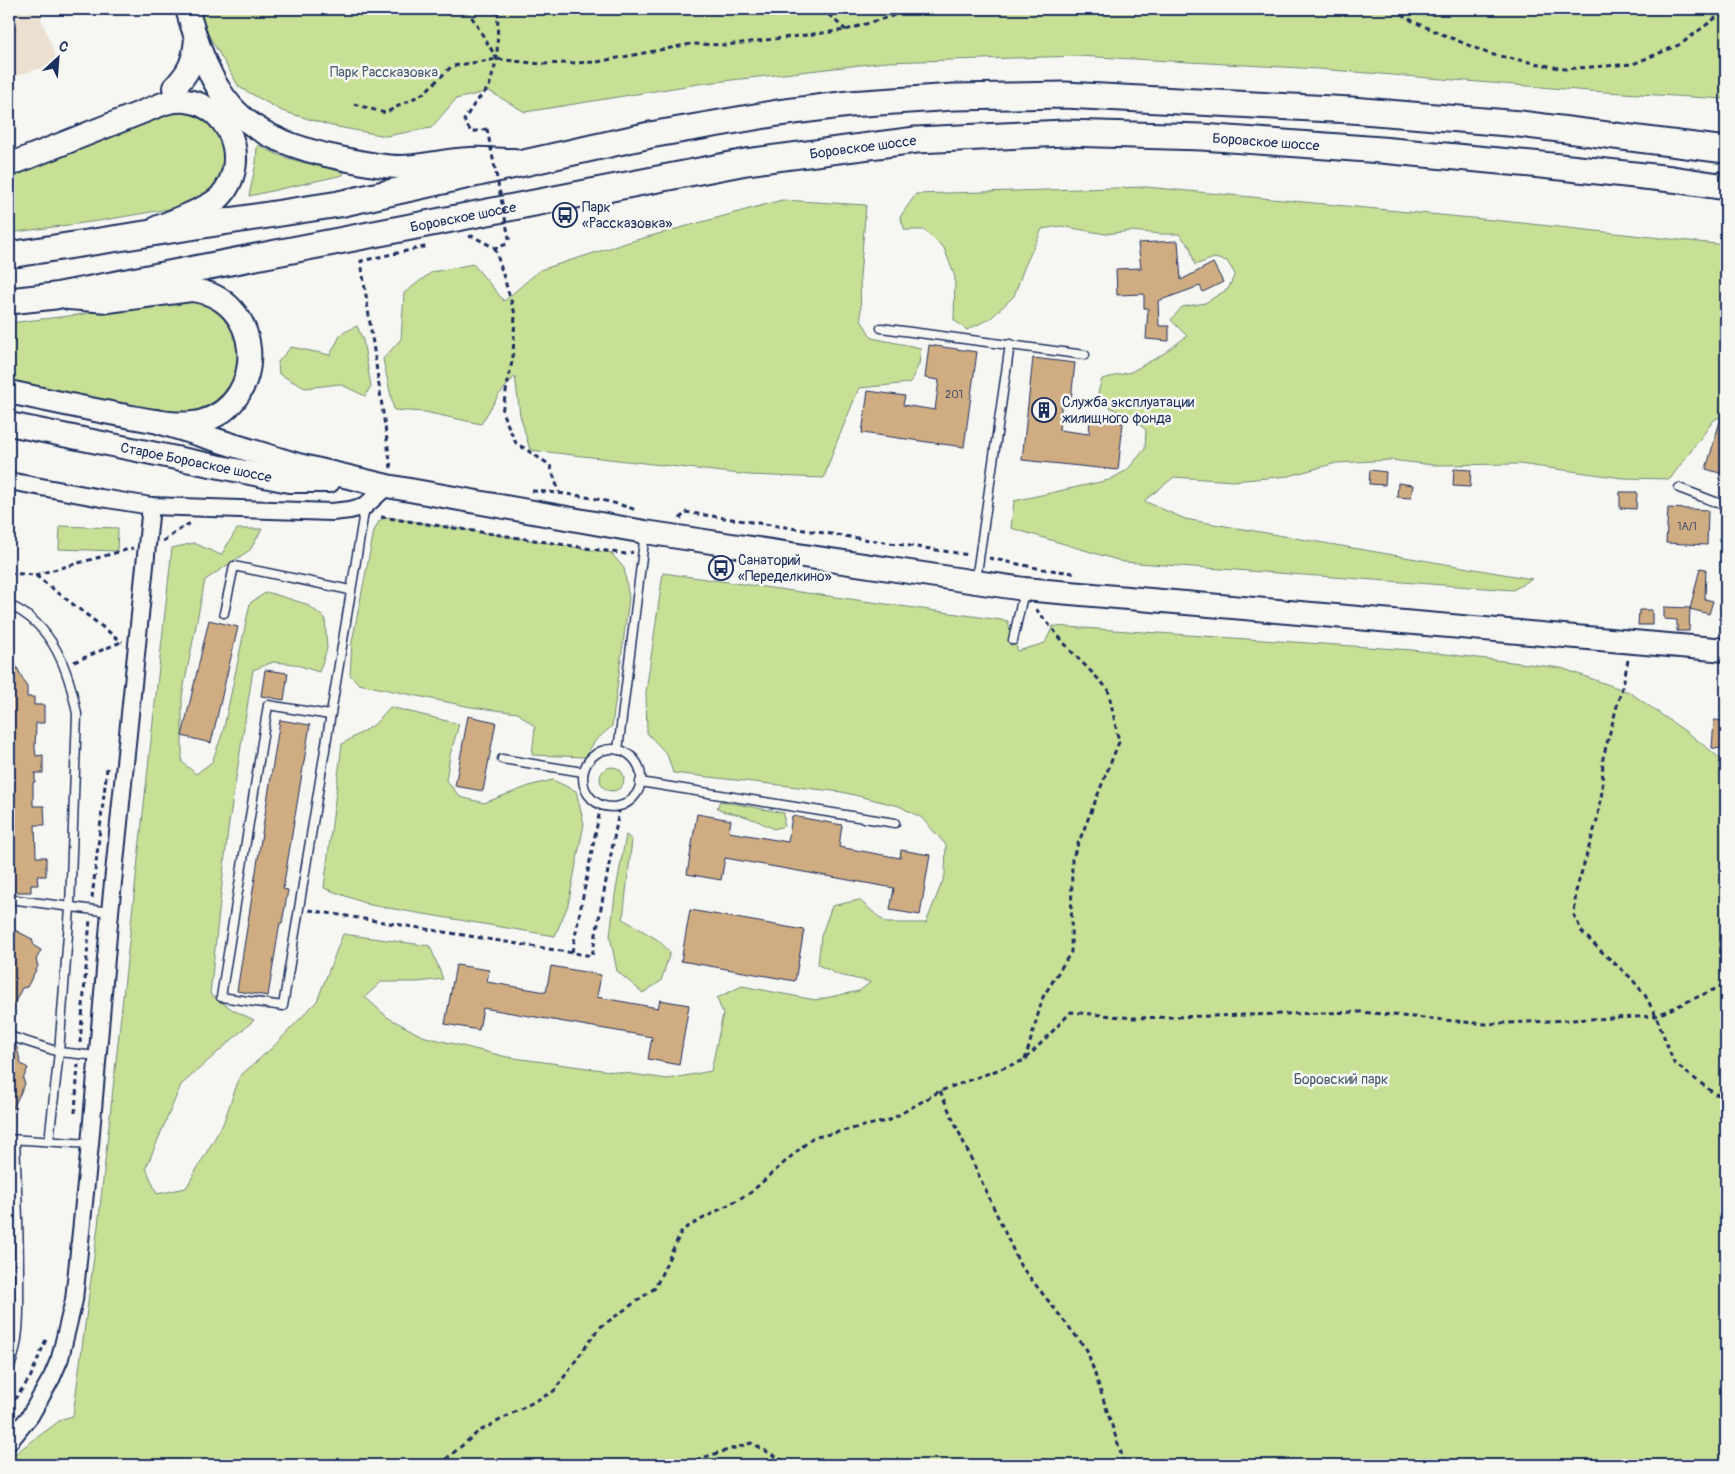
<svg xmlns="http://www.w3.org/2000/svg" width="1735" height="1474" font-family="Pangolin,sans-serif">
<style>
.built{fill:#ebe0d0}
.green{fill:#c8e095;stroke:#72887a}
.building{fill:#d0ac82;stroke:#1b2f5e}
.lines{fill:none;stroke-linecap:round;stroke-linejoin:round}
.lane-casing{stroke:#1b2f5e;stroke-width:11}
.street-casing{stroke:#1b2f5e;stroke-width:20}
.secondary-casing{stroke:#1b2f5e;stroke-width:26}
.primary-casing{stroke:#1b2f5e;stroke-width:29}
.path{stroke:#1b2f5e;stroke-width:3;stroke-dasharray:5 4;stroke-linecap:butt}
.lane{stroke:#f6f6f2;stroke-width:8}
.street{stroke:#f6f6f2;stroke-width:16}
.secondary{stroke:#f6f6f2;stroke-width:22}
.primary{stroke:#f6f6f2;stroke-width:25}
.path-bridge{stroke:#1b2f5e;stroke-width:3;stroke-dasharray:5 4;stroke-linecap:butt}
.labels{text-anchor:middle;stroke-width:5;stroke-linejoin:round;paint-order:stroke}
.number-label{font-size:11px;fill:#484e67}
.park-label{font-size:14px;fill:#465b6c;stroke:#f6f6f2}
.street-label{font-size:14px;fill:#1b2f5e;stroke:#f6f6f2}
.poi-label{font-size:14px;fill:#1b2f5e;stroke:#f6f6f2;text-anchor:start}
</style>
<rect width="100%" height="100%" fill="#f6f6f2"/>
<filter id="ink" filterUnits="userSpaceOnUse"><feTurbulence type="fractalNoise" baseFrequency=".02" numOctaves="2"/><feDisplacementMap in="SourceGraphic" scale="10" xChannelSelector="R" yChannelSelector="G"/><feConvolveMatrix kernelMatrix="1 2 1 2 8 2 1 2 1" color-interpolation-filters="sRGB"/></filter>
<g filter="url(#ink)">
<polygon class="built" points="9,9 59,9 40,16 58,63 9,78"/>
<g class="green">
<polygon points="198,9 1726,9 1726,99 1589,91 1319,69 1078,56 886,62 698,84 525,112 489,91 456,99 431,128 386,136 332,126 282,111 239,87 206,31"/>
<polygon points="177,111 207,118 228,149 220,187 192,205 98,221 9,233 9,174 169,113"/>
<path d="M 258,145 C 284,160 315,165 344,172 L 343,175 L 249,196 L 256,163 L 257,147 Z"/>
<polygon points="1146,187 1503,221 1726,245 1726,414 1714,420 1670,479 1623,478 1519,464 1433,465 1391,460 1336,463 1289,476 1233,481 1174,477 1144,501 1185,519 1532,579 1513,590 1124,562 1011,528 1014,501 1109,480 1127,470 1145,449 1146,430 1132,418 1109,407 1098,393 1102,379 1131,372 1163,354 1187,336 1171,320 1182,307 1205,303 1228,289 1235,274 1227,261 1214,258 1195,265 1190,247 1179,234 1161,234 1131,231 1105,234 1061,226 1042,229 1024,268 1014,296 991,318 967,330 954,320 955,277 944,248 924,230 905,230 900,217 916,194"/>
<polygon points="782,200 866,205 860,277 861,320 872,338 921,348 919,364 910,383 859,388 834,449 824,478 749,475 530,450 520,415 515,376 498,396 481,424 425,412 394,410 383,359 401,339 404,293 432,272 473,264 504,301 540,270 629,242"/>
<polygon points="174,299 203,302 223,315 236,334 241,356 234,382 213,406 184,416 9,382 9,323 77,315"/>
<polygon points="357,326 363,340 371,386 365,396 340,384 305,388 279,374 278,362 291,347 330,355 341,334"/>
<polygon points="386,517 611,553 624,568 629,598 612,726 595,741 585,757 532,755 535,727 518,713 471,707 359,684 350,675 352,642 374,531 379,521"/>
<polygon points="60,526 118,528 117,551 59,549"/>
<polygon points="237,529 262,529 250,550 205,580 182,696 182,762 196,774 212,762 223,732 250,603 267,592 306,604 325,618 327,649 319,672 294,664 273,662 253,670 228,829 210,994 233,1010 254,1020 181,1085 146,1168 157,1194 186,1188 223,1124 240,1076 273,1047 317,1001 343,934 430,946 443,979 418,982 381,982 365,997 387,1017 422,1036 507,1057 668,1079 711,1071 723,1014 717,998 742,986 815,1000 859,991 871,982 839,975 818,965 821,936 832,906 859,900 886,923 926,923 945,875 946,845 922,818 899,806 842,792 673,773 667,754 647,733 646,692 663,573 1008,621 1010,631 1018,651 1045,643 1053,626 1412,650 1561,668 1629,692 1692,736 1726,763 1726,1465 9,1465 9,1458 62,1419 73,1416 98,1226 172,548 194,543 221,555"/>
<polygon points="390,707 459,724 450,755 446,780 460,797 484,803 532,785 553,780 576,791 584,824 568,905 555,936 370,905 324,888 342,744 374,725"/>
<circle cx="612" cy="779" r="12"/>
<path d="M 720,801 L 784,813 L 784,826 L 774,829 C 762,823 750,817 736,814 C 730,812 723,813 717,808 Z"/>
<polygon points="626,835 632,840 623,919 658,940 670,952 661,981 643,993 617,971 610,936 615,895"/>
</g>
<g class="building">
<polygon points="1178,241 1181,280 1213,263 1223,282 1203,292 1200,286 1158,301 1159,326 1169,326 1169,341 1146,339 1148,308 1144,308 1144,294 1117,295 1116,269 1141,268 1138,243"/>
<polygon points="929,345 977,352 964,447 862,433 868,391 905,396 903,405 935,410 939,380 925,378"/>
<polygon points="1033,358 1075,363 1071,400 1062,399 1059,430 1089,434 1090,419 1123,423 1118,470 1022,460"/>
<polygon points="1723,411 1726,412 1726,475 1706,469"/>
<polygon points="1454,469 1471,470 1470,487 1453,486"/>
<polygon points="1370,470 1386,472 1385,485 1369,484"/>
<polygon points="1398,483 1413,485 1411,498 1397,497"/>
<polygon points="1620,492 1637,492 1636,509 1620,508"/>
<polygon points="1668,508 1708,510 1707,545 1666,543"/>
<polygon points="1700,568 1706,569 1705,599 1713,601 1709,614 1690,609"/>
<polygon points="1664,607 1690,608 1689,631 1677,631 1677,620 1664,619"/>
<polygon points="1639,610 1652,610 1652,625 1638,625"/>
<polygon points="209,620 238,627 211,743 182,736"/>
<polygon points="9,652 27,687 27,697 34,697 34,705 44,705 44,723 36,723 35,748 36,756 43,755 43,773 35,773 35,782 33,782 33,806 44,806 45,825 35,825 36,857 46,857 46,876 37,876 38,885 31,885 31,892 9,892"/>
<polygon points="265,670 288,673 284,700 261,696"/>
<polygon points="468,716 496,722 483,791 455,786"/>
<polygon points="280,720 310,725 283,889 288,890 282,923 280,923 268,996 237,991"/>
<polygon points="1714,720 1726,721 1726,749 1712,748"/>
<polygon points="697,814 731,820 729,832 788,842 792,816 842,825 839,847 900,858 901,850 930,855 920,915 890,910 894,888 725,858 721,880 687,874"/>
<polygon points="690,910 804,930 795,981 681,961"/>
<polygon points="9,927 32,939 34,946 41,950 36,960 38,966 27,987 22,988 9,1014"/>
<polygon points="456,965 489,970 487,982 546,992 551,966 601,975 597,997 658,1008 660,1000 689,1005 679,1065 648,1059 652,1037 483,1008 479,1030 445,1024"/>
<polygon points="9,1042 16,1044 21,1064 28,1068 23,1079 25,1084 9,1116"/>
</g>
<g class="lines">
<defs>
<g id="lane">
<polyline points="881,328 1085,355"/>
<polyline points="1679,488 1726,506"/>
<polyline points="976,580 1010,344"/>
<path d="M 9,605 C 53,624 69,671 77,714 L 70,908 L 59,1052 L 49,1141"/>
<polyline points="224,613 234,566 350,590"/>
<polyline points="1013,640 1024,591"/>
<polyline points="330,715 268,705 221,997 283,1006 365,506"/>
<circle cx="612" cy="778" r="29"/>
<polyline points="618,750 645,533"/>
<polyline points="502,759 583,772"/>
<polyline points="640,782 895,823"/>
<polyline points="9,899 110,912"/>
<polyline points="9,1036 59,1052 98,1056"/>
<polyline points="9,1139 90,1144"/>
<path d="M 9,1369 C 21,1341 19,1308 19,1278 C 19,1232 17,1186 15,1140"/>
</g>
<g id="street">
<polyline points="9,481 101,498 151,506 332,512 350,510 365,506 387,486"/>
<polyline points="9,1442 30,1416 52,1377 60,1358 74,1300 90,1144 110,912 151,506"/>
</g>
<g id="secondary">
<path d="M 187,9 C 213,97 233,132 326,155 C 350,160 376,167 401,167 C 424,166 446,160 469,159 C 484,158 499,160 514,160"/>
<path d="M 174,88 C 189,72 194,62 196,39"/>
<path d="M 9,165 L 165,103 C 221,88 257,156 220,197 C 209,208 173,221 158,227"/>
<path d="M 9,392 C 46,400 83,408 121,415 C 144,419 180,428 203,421 C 270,400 263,296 191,290 L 108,301 L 69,298"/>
<polyline points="155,421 298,465 387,486 645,532 976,582 1024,589 1726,650"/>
<path id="s1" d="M 9,424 L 289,481 L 329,481"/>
</g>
<g id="primary">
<polyline points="9,255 339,204 650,135 778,113 849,104 954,97 1065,95 1351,110 1520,124 1726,150"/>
<path id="s2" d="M 9,301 L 55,296 L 746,162 L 916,140 L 1065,133 L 1202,137 L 1381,150 L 1532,164 L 1672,179 L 1726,187"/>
</g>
</defs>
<use href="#lane" class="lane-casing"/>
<use href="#street" class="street-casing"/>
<use href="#secondary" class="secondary-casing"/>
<use href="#primary" class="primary-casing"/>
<g class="path">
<polyline points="467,9 497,59"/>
<polyline points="822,9 846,30"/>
<polyline points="1394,9 1414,22 1489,54 1564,69 1633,64 1681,44 1726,10"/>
<polyline points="354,104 385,113 424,93 452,66 497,59 541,64 597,62 691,44 726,45 846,30 915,9"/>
<polyline points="487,129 471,132 464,120 475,103 489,87 497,59 498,9"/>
<polyline points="469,237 472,236 495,248 510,243"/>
<polyline points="495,248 515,314 513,356 502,412 516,443 550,465 559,492"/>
<polyline points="391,468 361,261 429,246"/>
<path d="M 532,491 C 567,493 603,498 636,510"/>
<polyline points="381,517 626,554 633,552"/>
<polyline points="680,519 685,512 970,555"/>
<polyline points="163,541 185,526 191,523"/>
<polyline points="989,558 1042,569 1074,573"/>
<polyline points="9,573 35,575 122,642"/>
<polyline points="35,575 133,548"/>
<polyline points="1628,660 1624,680 1603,758 1602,791 1597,820 1576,891 1574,915 1582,932 1602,952 1631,978 1645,995 1656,1016 1674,1063 1715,1094 1726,1096"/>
<polyline points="74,662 121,642"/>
<polyline points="92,898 107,768"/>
<polyline points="309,910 592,956 620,806"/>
<polyline points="572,952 601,805"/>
<polyline points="80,1043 90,919"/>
<polyline points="1025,1060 1043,997 1071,952 1072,859 1119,742 1108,689 1070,650 1036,609"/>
<polyline points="940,1091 1020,1265 1087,1350 1125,1465"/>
<polyline points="75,1113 78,1064"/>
<polyline points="9,1407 30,1378 47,1337"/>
<polyline points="439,1465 478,1432 554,1391 599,1328 655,1288 682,1230 750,1193 812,1138 890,1120 940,1091 1025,1060 1071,1012 1133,1018 1361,1012 1486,1024 1656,1016 1726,984"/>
<polyline points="679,1465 751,1443 791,1465"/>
</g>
<use href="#lane" class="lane"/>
<use href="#street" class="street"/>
<use href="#secondary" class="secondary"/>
<use href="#primary" class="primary"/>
<polyline class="path-bridge" points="487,129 510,243"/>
</g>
</g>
<defs>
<symbol id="bus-ring" viewBox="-11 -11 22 22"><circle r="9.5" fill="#f6f6f2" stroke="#1b2f5e" stroke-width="1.5"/><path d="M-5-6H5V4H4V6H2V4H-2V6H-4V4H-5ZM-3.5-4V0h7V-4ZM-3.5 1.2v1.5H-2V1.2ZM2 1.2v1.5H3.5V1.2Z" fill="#1b2f5e"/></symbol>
<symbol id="building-ring" viewBox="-11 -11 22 22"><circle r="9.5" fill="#f6f6f2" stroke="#1b2f5e" stroke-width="1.5"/><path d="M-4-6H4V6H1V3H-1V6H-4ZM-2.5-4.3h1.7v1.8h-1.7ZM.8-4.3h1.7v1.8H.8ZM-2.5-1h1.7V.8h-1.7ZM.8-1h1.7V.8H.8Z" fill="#1b2f5e"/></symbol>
</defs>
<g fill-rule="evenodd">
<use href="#bus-ring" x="551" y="201" width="28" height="28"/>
<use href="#building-ring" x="1030" y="396" width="28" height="28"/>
<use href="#bus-ring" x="707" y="554" width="28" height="28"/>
</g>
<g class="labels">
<g class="number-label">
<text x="954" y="398">201</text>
<text x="1687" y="530">1А/1</text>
</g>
<g class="park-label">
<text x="384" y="77">Парк Рассказовка</text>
<text x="1341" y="1084">Боровский парк</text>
</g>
<g class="street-label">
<text dy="5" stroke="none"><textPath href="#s2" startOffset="1272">Боровское шоссе</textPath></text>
<text dy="5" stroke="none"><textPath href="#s2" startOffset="868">Боровское шоссе</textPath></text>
<text dy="5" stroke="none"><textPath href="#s2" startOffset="462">Боровское шоссе</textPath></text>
<text dy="5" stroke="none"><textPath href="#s1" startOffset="191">Старое Боровское шоссе</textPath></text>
</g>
<g class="poi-label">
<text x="582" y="212">Парк<tspan x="582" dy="16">«Рассказовка»</tspan></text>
<text x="1062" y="407">Служба эксплуатации<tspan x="1062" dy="16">жилищного фонда</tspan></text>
<text x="738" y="565">Санаторий<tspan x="738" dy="16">«Переделкино»</tspan></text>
</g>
</g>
<rect width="1735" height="1474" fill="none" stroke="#f6f6f2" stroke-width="30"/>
<rect x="15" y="15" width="1705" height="1444" fill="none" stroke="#1b2f5e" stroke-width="2" filter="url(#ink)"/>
<g transform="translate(58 58) rotate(26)" stroke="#f6f6f2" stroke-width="4" paint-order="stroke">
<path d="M0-4L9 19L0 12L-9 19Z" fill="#1b2f5e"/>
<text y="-8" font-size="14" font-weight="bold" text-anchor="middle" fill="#1b2f5e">С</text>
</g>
</svg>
